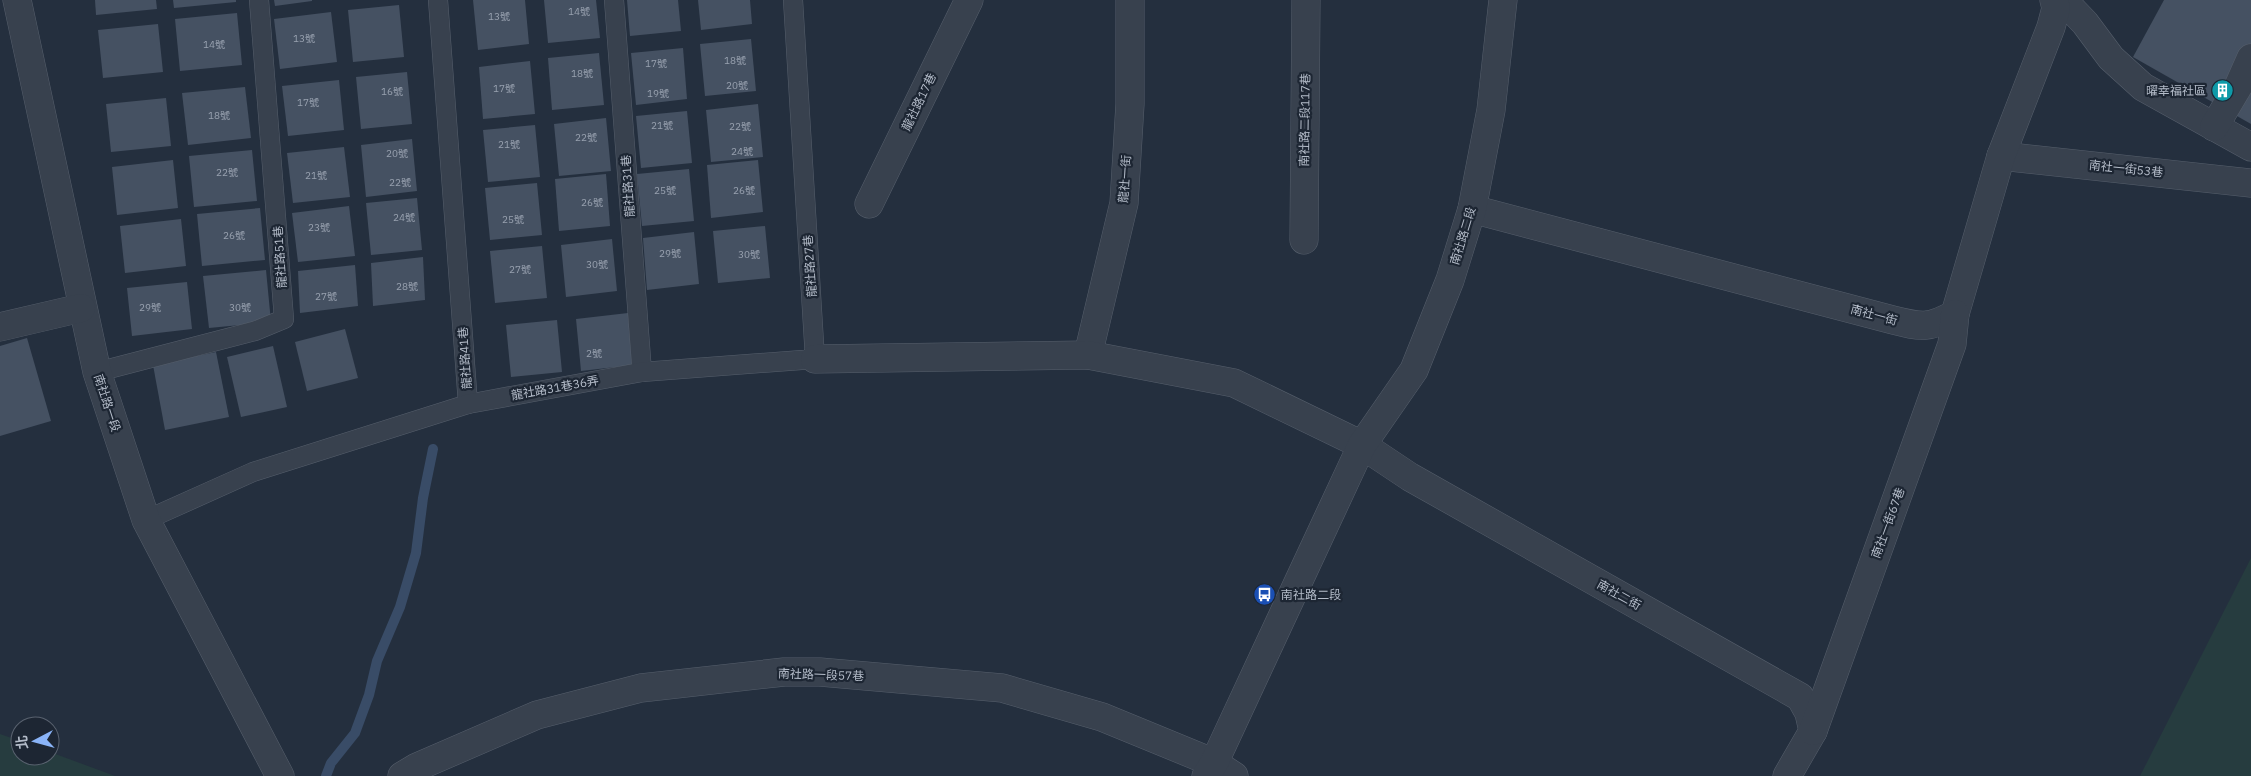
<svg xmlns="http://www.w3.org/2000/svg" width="2251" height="776" font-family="'IBM Plex Sans','Noto Sans TC',sans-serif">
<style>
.green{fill:#263c3f}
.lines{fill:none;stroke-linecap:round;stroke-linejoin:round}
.stream{stroke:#394c67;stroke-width:10}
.building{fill:#455162}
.lane-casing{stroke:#565f6c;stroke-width:20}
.street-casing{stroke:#565f6c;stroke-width:29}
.lane{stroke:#38414e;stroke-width:19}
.street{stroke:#38414e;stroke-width:28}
.labels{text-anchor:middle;stroke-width:4.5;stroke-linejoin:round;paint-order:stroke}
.number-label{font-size:10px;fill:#98a1af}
.poi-label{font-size:12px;fill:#b4bcc9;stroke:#1d2633;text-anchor:end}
.street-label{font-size:12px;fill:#b4bcc9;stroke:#1d2633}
</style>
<rect width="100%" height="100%" fill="#242f3e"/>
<g class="green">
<polygon points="2251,558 2251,776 2140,776"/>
<polygon points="0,734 20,741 20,756 50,756 50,752 115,776 0,776"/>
</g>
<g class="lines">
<polyline class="stream" points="326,776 331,763 355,733 369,695 377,661 400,607 416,553 423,498 433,449"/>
</g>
<g class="building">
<polygon points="95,0 156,0 157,9 96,15"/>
<polygon points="173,0 236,0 236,2 174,8"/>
<polygon points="274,0 312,0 312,1 275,6"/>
<polygon points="473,0 525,0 529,44 478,50"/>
<polygon points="544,0 596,0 600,38 548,43"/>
<polygon points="627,0 678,0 681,31 630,36"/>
<polygon points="698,0 750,0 752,24 701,30"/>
<polygon points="2164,0 2251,0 2251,124 2133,57"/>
<polygon points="399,5 404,57 353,62 348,10"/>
<polygon points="331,12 337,62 280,69 274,19"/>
<polygon points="237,13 242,65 180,71 175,19"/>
<polygon points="158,24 163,72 103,78 98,30"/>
<polygon points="751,39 756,91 705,96 700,44"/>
<polygon points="683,48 687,99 636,105 631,53"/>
<polygon points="599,53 604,105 552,110 548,58"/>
<polygon points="530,61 535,114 483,119 479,67"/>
<polygon points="407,72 412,124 361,129 356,77"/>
<polygon points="339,80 344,130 288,136 282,86"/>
<polygon points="245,87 251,138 188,145 182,93"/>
<polygon points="166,98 171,146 111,152 106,104"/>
<polygon points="758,104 763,157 711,162 706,110"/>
<polygon points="687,111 692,163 641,168 636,116"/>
<polygon points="606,118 611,171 559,176 554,124"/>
<polygon points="535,125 540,177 488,182 483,130"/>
<polygon points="412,139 417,191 366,197 361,145"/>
<polygon points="344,147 350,197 293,203 287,153"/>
<polygon points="252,150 257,201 194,207 189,156"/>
<polygon points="173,160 178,208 117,215 112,167"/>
<polygon points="758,160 763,212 711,218 707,165"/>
<polygon points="689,169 694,221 642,226 637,174"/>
<polygon points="606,174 610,226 559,231 555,179"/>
<polygon points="537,183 542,235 490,240 485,188"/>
<polygon points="417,198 422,250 371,255 366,203"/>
<polygon points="349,206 355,256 298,262 292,213"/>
<polygon points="260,208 265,260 202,266 197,214"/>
<polygon points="181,219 186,266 125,273 120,226"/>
<polygon points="765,226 770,278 718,283 713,231"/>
<polygon points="694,232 699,284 647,290 643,238"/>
<polygon points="612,239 617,291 566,297 561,245"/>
<polygon points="542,246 547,298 495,303 490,251"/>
<polygon points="423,257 425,300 373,306 371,263"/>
<polygon points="355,265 358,306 300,313 298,271"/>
<polygon points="266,270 271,322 209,328 203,276"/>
<polygon points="187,282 192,329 132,336 127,288"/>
<polygon points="628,313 633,365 581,371 576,319"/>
<polygon points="557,320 562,372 511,377 506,325"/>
<polygon points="345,329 358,378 307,391 295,342"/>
<polygon points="27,338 51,421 0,436 0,346"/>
<polygon points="273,346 287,407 241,417 227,357"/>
<polygon points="216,352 229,417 165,430 153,365"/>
</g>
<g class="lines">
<defs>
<g id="lane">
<polyline points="438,0 468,404"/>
<polyline points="614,0 642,372"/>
<polyline points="97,372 255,331 284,319 259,0"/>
<polyline points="146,520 253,472 468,404 642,372 815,359 793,0"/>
</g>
<g id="street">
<polyline points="17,0 97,372 146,520 280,776"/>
<polyline points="2063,0 2085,23 2111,58 2143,87 2251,147"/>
<polyline points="2214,127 2239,85 2251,58"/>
<polyline points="2001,156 2251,183"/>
<polyline points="869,204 969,0"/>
<path d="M 1472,209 L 1893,320 C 1921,327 1929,329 1955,314 L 2001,156 L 2051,27 L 2056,8 L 2054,0"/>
<polyline points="1304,240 1306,0"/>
<polyline points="0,327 81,308"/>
<polyline points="1088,355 1124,203 1130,104 1130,0"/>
<polyline points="815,359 1088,355 1234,383 1362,445 1410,477 1800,697 1809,713 1813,731 1787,776"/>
<polyline points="1813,731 1952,344 1955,314"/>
<polyline points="402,776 417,767 537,715 641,688 784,672 820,672 1002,688 1102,717 1214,763 1234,776"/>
<polyline points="1206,776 1214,763 1362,445 1414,370 1450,280 1472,209 1491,110 1503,0"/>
</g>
</defs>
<use href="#lane" class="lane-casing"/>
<use href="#street" class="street-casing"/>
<use href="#lane" class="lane"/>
<use href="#street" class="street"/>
</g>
<defs>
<symbol id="building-disc" viewBox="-11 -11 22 22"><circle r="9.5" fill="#0f9aa8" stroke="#1d2633"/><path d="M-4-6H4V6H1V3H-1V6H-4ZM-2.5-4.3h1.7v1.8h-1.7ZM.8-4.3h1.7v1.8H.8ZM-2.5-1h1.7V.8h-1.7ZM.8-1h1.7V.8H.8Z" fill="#fff"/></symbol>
<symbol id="bus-disc" viewBox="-11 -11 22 22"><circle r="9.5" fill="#1a4fb4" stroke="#1d2633"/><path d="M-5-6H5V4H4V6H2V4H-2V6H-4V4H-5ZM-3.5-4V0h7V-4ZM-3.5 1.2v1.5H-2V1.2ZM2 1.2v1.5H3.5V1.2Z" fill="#fff"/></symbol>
</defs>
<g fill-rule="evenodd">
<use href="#building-disc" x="2210" y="78" width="25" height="25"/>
<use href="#bus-disc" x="1252" y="582" width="25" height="25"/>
</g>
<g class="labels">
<g class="number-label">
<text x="579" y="15">14號</text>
<text x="499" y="20">13號</text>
<text x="304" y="42">13號</text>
<text x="214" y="48">14號</text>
<text x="735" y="64">18號</text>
<text x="656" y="67">17號</text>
<text x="582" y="77">18號</text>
<text x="737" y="89">20號</text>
<text x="504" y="92">17號</text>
<text x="392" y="95">16號</text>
<text x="658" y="97">19號</text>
<text x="308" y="106">17號</text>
<text x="219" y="119">18號</text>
<text x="662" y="129">21號</text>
<text x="740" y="130">22號</text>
<text x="586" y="141">22號</text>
<text x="509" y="148">21號</text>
<text x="742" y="155">24號</text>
<text x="397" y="157">20號</text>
<text x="227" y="176">22號</text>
<text x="316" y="179">21號</text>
<text x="400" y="186">22號</text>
<text x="665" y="194">25號</text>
<text x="744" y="194">26號</text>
<text x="592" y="206">26號</text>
<text x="404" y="221">24號</text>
<text x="513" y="223">25號</text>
<text x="319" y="231">23號</text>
<text x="234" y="239">26號</text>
<text x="670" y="257">29號</text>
<text x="749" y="258">30號</text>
<text x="597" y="268">30號</text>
<text x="520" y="273">27號</text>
<text x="407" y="290">28號</text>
<text x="326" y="300">27號</text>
<text x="150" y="311">29號</text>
<text x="240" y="311">30號</text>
<text x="594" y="357">2號</text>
</g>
<g class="poi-label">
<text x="2206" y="95">曜幸福社區</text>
<text x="1281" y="599" text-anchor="start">南社路二段</text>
</g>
<g class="street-label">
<text transform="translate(919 102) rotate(-64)" y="4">龍社路17巷</text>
<text transform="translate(1305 120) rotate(-89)" y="4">南社路二段117巷</text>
<text transform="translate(2126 169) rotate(6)" y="4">南社一街53巷</text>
<text transform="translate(1125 179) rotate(-86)" y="4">龍社一街</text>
<text transform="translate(628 186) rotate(-94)" y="4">龍社路31巷</text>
<text transform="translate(1463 236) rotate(-73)" y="4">南社路二段</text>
<text transform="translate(280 257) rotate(-94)" y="4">龍社路51巷</text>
<text transform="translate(810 266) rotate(-94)" y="4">龍社路27巷</text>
<text transform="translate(1874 315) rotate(15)" y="4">南社一街</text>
<text transform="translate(465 358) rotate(-94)" y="4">龍社路41巷</text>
<text transform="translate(555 388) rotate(-10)" y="4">龍社路31巷36弄</text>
<text transform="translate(107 403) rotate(72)" y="4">南社路一段</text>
<text transform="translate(1888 523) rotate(-70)" y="4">南社一街67巷</text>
<text transform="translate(1619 595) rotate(29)" y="4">南社二街</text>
<text transform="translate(821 675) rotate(2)" y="4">南社路一段57巷</text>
</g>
</g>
<g transform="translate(35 741) rotate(264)"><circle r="24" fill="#1d2633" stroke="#59626f"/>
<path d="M0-4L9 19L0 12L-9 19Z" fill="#8ab4f8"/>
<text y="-8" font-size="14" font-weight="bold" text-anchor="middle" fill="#b4bcc9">北</text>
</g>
</svg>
